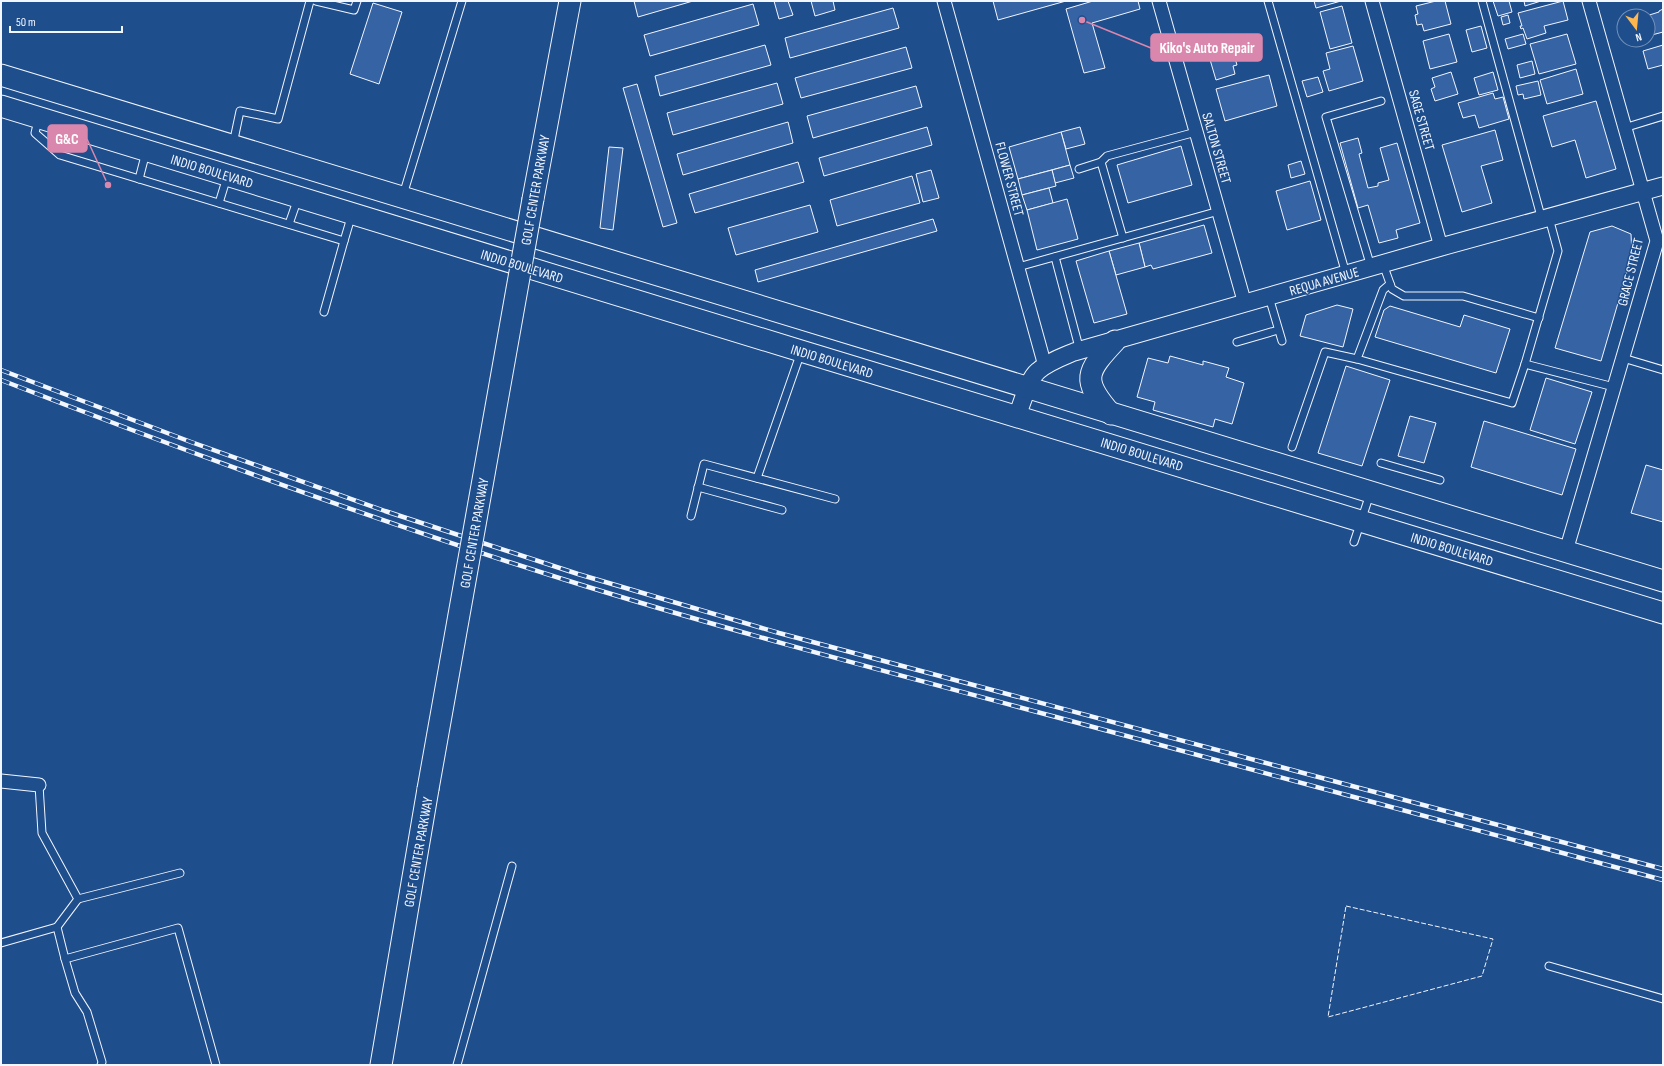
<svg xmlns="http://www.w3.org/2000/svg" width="1664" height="1066" font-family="'Sofia Sans Condensed',sans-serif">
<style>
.building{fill:#3563a3;stroke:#f2f6ff}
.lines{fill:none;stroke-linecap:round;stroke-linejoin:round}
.service-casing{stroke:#f2f6ff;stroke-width:9}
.minor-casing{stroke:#f2f6ff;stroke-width:15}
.tertiary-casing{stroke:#f2f6ff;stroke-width:19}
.primary-casing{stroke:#f2f6ff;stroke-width:23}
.service{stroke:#1f4e8c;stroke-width:7}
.minor{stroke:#1f4e8c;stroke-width:13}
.tertiary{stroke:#1f4e8c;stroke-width:17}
.primary{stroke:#1f4e8c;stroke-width:21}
.rail-casing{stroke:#f2f6ff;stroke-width:4.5}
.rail{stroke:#1f4e8c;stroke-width:3;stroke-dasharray:9;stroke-linecap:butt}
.primary-bridge-casing{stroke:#f2f6ff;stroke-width:23;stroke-linecap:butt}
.primary-bridge{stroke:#1f4e8c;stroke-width:21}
.fence{stroke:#f2f6ff;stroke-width:1;stroke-dasharray:5 2;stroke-linecap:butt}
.labels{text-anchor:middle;stroke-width:3;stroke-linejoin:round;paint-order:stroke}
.street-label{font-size:14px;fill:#f2f6ff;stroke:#1f4e8c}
.leader{fill:none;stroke:#da87ad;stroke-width:1.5}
.callout-dot{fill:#da87ad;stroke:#1f4e8c;stroke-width:1.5}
.callout{fill:#da87ad;stroke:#da87ad;stroke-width:1.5}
.callout-label{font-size:15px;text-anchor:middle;font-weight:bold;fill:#fff}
</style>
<rect width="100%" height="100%" fill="#1f4e8c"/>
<g class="building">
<polygon points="634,1 693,1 638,17"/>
<polygon points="774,1 788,1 793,15 779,19"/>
<polygon points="811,1 833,1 835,10 815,16"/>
<polygon points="993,1 1066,1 998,20"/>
<polygon points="1093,1 1138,1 1140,9 1092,23 1105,68 1084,73 1066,9"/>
<polygon points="1314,1 1341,1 1316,8"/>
<polygon points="1436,1 1445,1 1451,24 1424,31 1422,24 1417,25 1415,15 1418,14 1416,6"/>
<polygon points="1493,1 1509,1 1512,12 1498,16"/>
<polygon points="1524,1 1541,1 1525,6"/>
<polygon points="1563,1 1568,20 1544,26 1546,33 1527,39 1523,28 1521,29 1520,26 1522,26 1518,13"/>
<polygon points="373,3 402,12 379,84 350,74"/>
<polygon points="753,4 759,25 650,56 644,35"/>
<polygon points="1342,6 1352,43 1330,49 1320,12"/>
<polygon points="893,8 899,28 790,58 785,38"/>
<polygon points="1663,9 1663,32 1648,36 1648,16 1646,16 1659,12 1659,11"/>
<polygon points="1508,15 1510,23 1503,25 1501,17"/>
<polygon points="1481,26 1487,48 1472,52 1466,30"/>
<polygon points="1449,34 1457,62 1430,69 1423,41"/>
<polygon points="1523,34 1526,44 1508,49 1505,39"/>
<polygon points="1567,34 1576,64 1539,74 1530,44"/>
<polygon points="1227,41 1229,48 1233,47 1235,54 1231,56 1232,59 1235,58 1237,65 1233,66 1235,74 1216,80 1206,46"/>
<polygon points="765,45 771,65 660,96 655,76"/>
<polygon points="1663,45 1663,65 1648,69 1643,51"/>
<polygon points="1353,46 1363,81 1329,91 1323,71 1330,69 1326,53"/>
<polygon points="906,47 912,68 801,98 795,78"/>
<polygon points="1532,61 1535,74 1520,78 1517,65"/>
<polygon points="1576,69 1583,94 1547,104 1540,80"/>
<polygon points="1451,72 1458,94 1435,101 1431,89 1435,87 1432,78"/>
<polygon points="1493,72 1498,90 1479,95 1474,78"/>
<polygon points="1269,75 1277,106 1225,121 1216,89"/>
<polygon points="1318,77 1323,92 1307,97 1302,81"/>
<polygon points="1538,81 1541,95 1524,99 1523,94 1518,95 1516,86"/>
<polygon points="777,83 783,104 673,135 667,113"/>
<polygon points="637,84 677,223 663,227 623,88"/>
<polygon points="916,86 922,107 813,138 807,116"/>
<polygon points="1493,93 1495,99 1503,97 1509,119 1479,128 1475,115 1463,118 1458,103"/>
<polygon points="1596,101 1616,169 1586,178 1575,140 1552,147 1543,116"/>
<polygon points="788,122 793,143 683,175 677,154"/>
<polygon points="927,127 932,145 824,176 819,158"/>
<polygon points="1080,127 1085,144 1066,149 1061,132"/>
<polygon points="1495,130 1503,160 1481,166 1492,203 1462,212 1442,145"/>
<polygon points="1061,132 1070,165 1018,179 1009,147"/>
<polygon points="1358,138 1362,153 1359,154 1368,188 1378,186 1378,183 1389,180 1380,148 1397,143 1420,223 1396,230 1398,238 1379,243 1368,205 1358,208 1340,143"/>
<polygon points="1181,146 1192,185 1128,203 1117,165"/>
<polygon points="609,147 623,148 613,230 600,228"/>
<polygon points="1301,161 1305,174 1291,178 1288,165"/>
<polygon points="798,162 804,182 695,213 689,194"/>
<polygon points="1070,165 1074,178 1055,183 1052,170"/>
<polygon points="931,170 939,198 923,202 916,174"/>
<polygon points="1052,170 1056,186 1022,195 1018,179"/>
<polygon points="912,176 920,203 837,226 830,200"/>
<polygon points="1310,181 1321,220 1287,230 1276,191"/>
<polygon points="1049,188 1053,203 1027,210 1022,195"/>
<polygon points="1067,199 1078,239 1037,250 1027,210"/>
<polygon points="810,205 818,232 736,255 728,228"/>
<polygon points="933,219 937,231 758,282 755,270"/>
<polygon points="1204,225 1212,253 1153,269 1151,265 1145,267 1139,243"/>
<polygon points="1612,226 1631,234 1632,255 1601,361 1555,348 1590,232"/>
<polygon points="1139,243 1145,267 1116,275 1109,251"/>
<polygon points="1109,251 1127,314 1094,323 1076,261"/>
<polygon points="1337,305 1353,309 1343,347 1300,336 1306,315"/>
<polygon points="1390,306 1460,327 1464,315 1510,329 1496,373 1375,337 1384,310"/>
<polygon points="1170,356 1203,365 1203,361 1229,368 1226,377 1244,383 1232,424 1215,419 1213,427 1153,410 1155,402 1137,397 1148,358 1168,363"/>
<polygon points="1346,366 1390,380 1362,466 1318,453"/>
<polygon points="1546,378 1592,392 1575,444 1530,430"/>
<polygon points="1410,416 1436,423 1424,463 1398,456"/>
<polygon points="1484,421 1576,449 1562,495 1471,467"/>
<polygon points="1646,465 1663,470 1663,522 1631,513"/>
</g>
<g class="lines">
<defs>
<g id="service">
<polyline points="316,1 354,10 357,1"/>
<polyline points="1268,1 1346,274"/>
<polyline points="1482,1 1542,220"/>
<polyline points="38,120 35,133 60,155 344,241 352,214"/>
<polyline points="1624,128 1663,116"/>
<polyline points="233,144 240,111 278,119 310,1"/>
<polyline points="1101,162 1123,238"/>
<polyline points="1079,169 1101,162 1107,156 1196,132"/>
<polyline points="139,179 146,152"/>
<polyline points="403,195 462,1"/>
<polyline points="219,203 227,177"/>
<polyline points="289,224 298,198"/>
<polyline points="1055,257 1080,351"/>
<polyline points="1383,264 1392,289 1404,296 1463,296 1539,318"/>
<polyline points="1018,267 1219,211"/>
<polyline points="1371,267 1326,117 1381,101"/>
<polyline points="1390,284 1383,290 1357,359 1512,403 1525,364 1558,251 1549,218"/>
<polyline points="1269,297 1282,341"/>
<polyline points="324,312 344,241"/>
<polyline points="1237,342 1278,330"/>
<polyline points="1623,358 1663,370"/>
<polyline points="1525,364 1614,387"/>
<polyline points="1292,447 1325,352 1357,359"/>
<polyline points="1381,463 1440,480"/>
<polyline points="757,478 801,352"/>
<polyline points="698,487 782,510"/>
<polyline points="691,516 704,464 835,499"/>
<polyline points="1354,542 1370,494"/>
<polyline points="78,899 180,873"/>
<polyline points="57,927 65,959 178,928 216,1065"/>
<polyline points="1,943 57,927 78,899 42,833 39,785"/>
<polyline points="65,959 75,993 87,1012 102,1062 101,1065"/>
<polyline points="1549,966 1663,999"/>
<polyline points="457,1065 512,866"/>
</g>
<g id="minor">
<polyline points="944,1 1045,366"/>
<polyline points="1159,1 1245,304"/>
<polyline points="1372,1 1441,247"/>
<polyline points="1566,551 1657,241 1589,1"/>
<polyline points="1,781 39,785"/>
</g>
<path id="tertiary" d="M 1017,416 C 1022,404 1028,379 1038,371 C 1048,362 1062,357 1074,352 L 1441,247 L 1663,186"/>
<g id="primary">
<polyline points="1,75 1663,581"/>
<polyline points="1,106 801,351 1663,613"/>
<polyline points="533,199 570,1"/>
<path d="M 1111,414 C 1081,380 1086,372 1115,341"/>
<polyline points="381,1065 428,789"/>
</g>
</defs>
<use href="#service" class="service-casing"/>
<use href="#minor" class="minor-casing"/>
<use href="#tertiary" class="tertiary-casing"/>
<use href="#primary" class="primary-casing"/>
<use href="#service" class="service"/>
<use href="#minor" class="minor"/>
<use href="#tertiary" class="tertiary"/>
<use href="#primary" class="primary"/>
<defs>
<g id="rail">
<polyline points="1,370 191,442 385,511 578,574 779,633 1663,869"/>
<path d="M 1,380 C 194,455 388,525 585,586 C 741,634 899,675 1056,717 C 1258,771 1461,826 1663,880"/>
</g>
</defs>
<use href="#rail" class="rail-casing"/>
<use href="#rail" class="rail"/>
<defs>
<polyline id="primary-bridge" points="428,789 533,199"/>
</defs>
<use href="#primary-bridge" class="primary-bridge-casing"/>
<use href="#primary-bridge" class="primary-bridge"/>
<polygon class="fence" points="1346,906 1493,939 1482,976 1328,1017"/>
</g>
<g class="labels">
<g class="street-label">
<text transform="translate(1422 120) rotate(74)" y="5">SAGE STREET</text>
<text transform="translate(1217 148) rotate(74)" y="5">SALTON STREET</text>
<text transform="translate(212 171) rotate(17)" y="5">INDIO BOULEVARD</text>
<text transform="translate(1010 179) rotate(75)" y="5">FLOWER STREET</text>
<text transform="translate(535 190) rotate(-80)" y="5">GOLF CENTER PARKWAY</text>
<text transform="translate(522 266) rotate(17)" y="5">INDIO BOULEVARD</text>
<text transform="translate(1630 272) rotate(-76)" y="5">GRACE STREET</text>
<text transform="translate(1324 281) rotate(-16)" y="5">REQUA AVENUE</text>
<text transform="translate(832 361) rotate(17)" y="5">INDIO BOULEVARD</text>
<text transform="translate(1142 454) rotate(17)" y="5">INDIO BOULEVARD</text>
<text transform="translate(474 533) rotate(-80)" y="5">GOLF CENTER PARKWAY</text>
<text transform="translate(1452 549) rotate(17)" y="5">INDIO BOULEVARD</text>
<text transform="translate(418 852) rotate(-80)" y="5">GOLF CENTER PARKWAY</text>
</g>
</g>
<path class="leader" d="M1082 20L1151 48M108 185L87 139"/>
<g class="callout-dot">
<circle cx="1082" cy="20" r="4"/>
<circle cx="108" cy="185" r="4"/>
</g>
<g class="callout">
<rect x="1151" y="34" width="111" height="27" rx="4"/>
<rect x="48" y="125" width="39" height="27" rx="4"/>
</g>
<g class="callout-label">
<text x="1207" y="53">Kiko's Auto Repair</text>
<text x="67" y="144">G&amp;C</text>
</g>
<rect width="1664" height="1066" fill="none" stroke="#f2f6ff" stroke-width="4"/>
<g transform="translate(1636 28) rotate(164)"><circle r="19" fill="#1f4e8c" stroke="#7391ba"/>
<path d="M0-3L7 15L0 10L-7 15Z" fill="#ffb74d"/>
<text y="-6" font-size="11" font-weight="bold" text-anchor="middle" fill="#f2f6ff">N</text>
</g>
<path d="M10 26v6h112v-6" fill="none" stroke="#f2f6ff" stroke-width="2"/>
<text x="16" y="26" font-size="12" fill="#f2f6ff" stroke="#1f4e8c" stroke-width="3" paint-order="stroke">50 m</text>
</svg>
